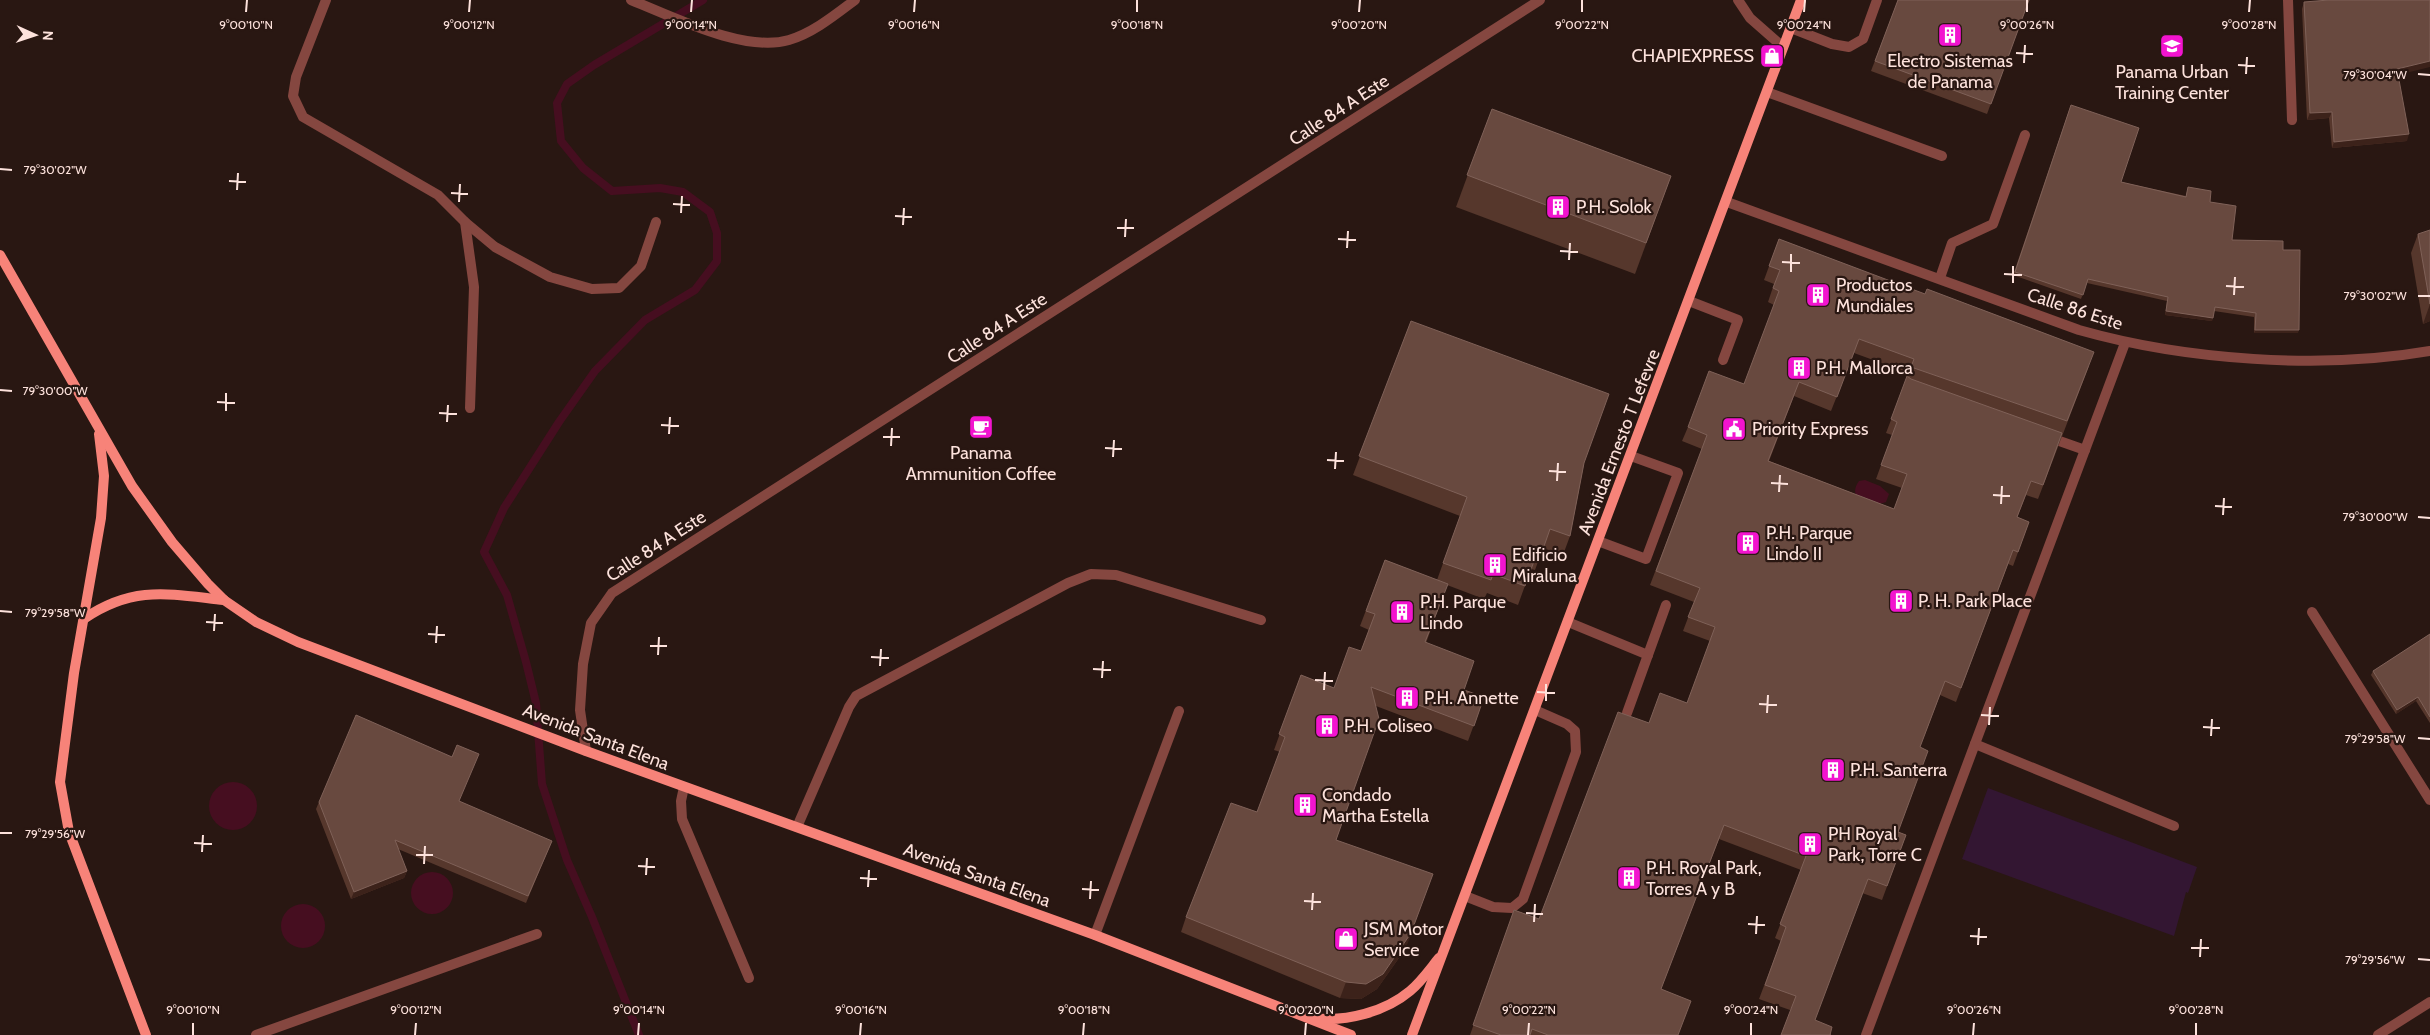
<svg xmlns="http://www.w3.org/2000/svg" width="2430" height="1035" font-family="Cabin,sans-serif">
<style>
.grass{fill:#331632}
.water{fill:#460e20}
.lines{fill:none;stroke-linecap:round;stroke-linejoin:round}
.stream{stroke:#460e20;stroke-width:8}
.lane{stroke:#854740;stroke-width:10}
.street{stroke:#854740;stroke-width:10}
.secondary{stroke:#f78379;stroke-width:10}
.wall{fill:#56372c;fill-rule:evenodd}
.shaded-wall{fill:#3c221a}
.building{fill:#68493f;stroke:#7f6158}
.ticks{fill:none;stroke:#fde2dc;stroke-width:2}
.labels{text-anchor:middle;stroke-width:4.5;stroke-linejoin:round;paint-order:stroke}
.poi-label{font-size:18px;fill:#fde2dc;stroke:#291712;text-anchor:start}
.street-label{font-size:18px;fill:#fde2dc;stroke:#291712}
.ticks-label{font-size:12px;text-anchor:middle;fill:#fde2dc;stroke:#291712;stroke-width:4.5;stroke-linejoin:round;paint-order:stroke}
</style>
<rect width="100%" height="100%" fill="#291712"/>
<polygon class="grass" points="1988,788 2197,867 2188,893 2186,892 2174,936 1962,859"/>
<g class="water">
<path d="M 1865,480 L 1880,486 L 1889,494 L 1886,502 C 1872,507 1845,500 1859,481 Z"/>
<circle cx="233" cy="806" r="24"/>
<circle cx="432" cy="893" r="21"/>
<circle cx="303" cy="926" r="22"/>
</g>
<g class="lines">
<polyline class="stream" points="639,1035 592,917 567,860 542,784 536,703 526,662 507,595 484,552 504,508 559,422 595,371 645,320 695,290 717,261 717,233 710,212 683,192 660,188 612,191 583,168 561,141 557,103 567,84 594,65 703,0"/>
<g class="lane">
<polyline points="1738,0 1750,18 1783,47"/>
<polyline points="2288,0 2292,120"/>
<polyline points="1791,28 1832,44 1849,47 1863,39 1877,0"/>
<polyline points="1767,92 1942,156"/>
<polyline points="1940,278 1952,243 1993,224 2025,135"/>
<polyline points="1689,301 1738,320 1723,360"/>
<polyline points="2048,437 2085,450"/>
<polyline points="1598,541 1646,559 1678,473 1631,456"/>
<polyline points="1568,622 1648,655"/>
<polyline points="1627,713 1666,605"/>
<polyline points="1975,744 2174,826"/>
<polyline points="1465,896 1493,907 1512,908 1523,899 1576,752 1575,731 1567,724 1535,710"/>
</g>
<g class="street">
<polyline points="326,0 296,77 293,96 303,117 438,195 465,222 495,247 550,277 592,289 619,288 641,266 656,222"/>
<path d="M 631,0 C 674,17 744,53 789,40 C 813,33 835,15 855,0"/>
<path d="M 1727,202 L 2079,330 C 2185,360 2321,370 2430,351"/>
<polyline points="465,222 474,287 470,408"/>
<polyline points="2312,612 2430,800"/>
<polyline points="586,751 580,710 583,664 591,623 612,593 1540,0"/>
<polyline points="684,787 681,801 682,819 749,978"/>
<polyline points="797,827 849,707 856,696 1068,583 1091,574 1116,575 1261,620"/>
<polyline points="1095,935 1179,711"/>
<polyline points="256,1035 537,934"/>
<polyline points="1866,1035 2125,343"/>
<polyline points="2378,1035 2430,1002"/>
</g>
<g class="secondary">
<polyline points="0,255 132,486 172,542 208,584 224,600 256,622 298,642 586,751 1095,935 1351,1035"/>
<polyline points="99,434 104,476 101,518 74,673 60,782 69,832 146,1035"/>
<path d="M 85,618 C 134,585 169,594 224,600"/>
<path d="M 1314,1018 C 1346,1022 1385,1012 1410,991 C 1421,982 1430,969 1439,958"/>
<polyline points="1412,1035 1801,0"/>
</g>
</g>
<g class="wall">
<polygon points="1898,0 2029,0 1987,114 1871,71"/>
<polygon points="2304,2 2398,75 2407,141 2332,148 2329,118 2307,120 2302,9"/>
<polygon points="2071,105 2121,182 2186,196 2188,187 2210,202 2232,240 2283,250 2298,333 2254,333 2254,317 2214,311 2212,321 2165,315 2167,301 2087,283 2081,299 2013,275"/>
<polygon points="1492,109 1671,176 1635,274 1456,207"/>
<polygon points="2430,230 2430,321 2423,324 2411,253 2418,234"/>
<path d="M 1779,239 L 2089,366 L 2038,499 L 2026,495 L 2017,518 L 2029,522 L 2013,566 L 2008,564 L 1956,702 L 1940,695 L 1920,747 L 1898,832 L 1906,835 L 1882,900 L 1862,893 L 1790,1010 L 1759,999 L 1781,941 L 1775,938 L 1801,870 L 1719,839 L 1661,989 L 1678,1035 L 1470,1035 L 1514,910 L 1539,919 L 1649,723 L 1687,703 L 1710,641 L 1683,631 L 1694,602 L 1650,585 L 1702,449 L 1682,441 L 1688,427 L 1744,384 L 1774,305 L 1768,302 L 1774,284 L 1764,280 ZM 1854,353 L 1909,373 L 1886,433 L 1892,435 L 1876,479 L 1902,488 L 1894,509 L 1769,461 L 1794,396 L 1831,411 Z"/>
<polygon points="1411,321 1584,464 1570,536 1563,555 1543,548 1535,570 1531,569 1518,605 1487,593 1484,599 1447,585 1426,643 1464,690 1484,697 1468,741 1376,706 1336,840 1406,948 1377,989 1361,999 1340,998 1181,932 1186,917 1257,812 1280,752 1274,750 1301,675 1334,688 1361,651 1369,630 1360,626 1385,560 1437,580 1460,516 1353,475"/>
<polygon points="2430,634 2430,723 2416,701 2396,714 2371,675 2373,671"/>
<polygon points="319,802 460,802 552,841 526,903 398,849 407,871 404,878 351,899 316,809"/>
</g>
<g class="shaded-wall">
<polygon points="2430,61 2430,67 2394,76 2397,69"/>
<polygon points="2332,112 2329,118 2307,120 2310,113"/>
<polygon points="2409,134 2407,141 2332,148 2334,142"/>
<polygon points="2430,304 2430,321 2423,324"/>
<polygon points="2166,311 2213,318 2212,321 2165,315"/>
<polygon points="2255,330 2299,330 2298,333 2254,333"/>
<polygon points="2418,697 2416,701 2396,714 2397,710"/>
<polygon points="407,871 404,878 351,899 354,892"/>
<polygon points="1433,874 1406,948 1377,989 1361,999 1340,998 1346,982"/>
</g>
<g class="building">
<polygon points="1898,0 2029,0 1991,104 1875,61"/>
<polygon points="2329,0 2430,0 2430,61 2397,69 2409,134 2334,142 2332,112 2310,113 2304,2"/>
<polygon points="2071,105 2139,128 2121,182 2186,197 2188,187 2211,191 2210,202 2236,206 2232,240 2283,241 2283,250 2300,250 2299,330 2255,330 2256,313 2215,307 2213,318 2166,311 2168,297 2088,279 2083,295 2015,272"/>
<polygon points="1492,109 1671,176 1646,243 1467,175"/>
<polygon points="2430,230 2430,304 2418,234"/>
<polygon points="1779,239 1925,294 1927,289 2094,352 2067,421 1911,367 1914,359 1859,339 1837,397 1799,382 1768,461 1894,509 1907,474 1881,465 1897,422 1891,419 1907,376 1911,379 2062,433 2043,485 2031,481 2017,517 2029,522 2018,552 2013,550 1961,688 1945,681 1920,747 1928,751 1898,832 1906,835 1887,886 1868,879 1815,1020 1832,1027 1830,1035 1831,1035 1781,1035 1796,996 1765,985 1786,927 1780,924 1806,856 1724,825 1661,989 1691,1001 1678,1035 1548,1035 1532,1029 1530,1035 1501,1035 1473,1025 1514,910 1539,919 1618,712 1649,723 1660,693 1687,703 1715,627 1688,617 1700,588 1656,571 1707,435 1688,427 1709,371 1744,384 1779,291 1773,288 1780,270 1769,266"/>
<polygon points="1411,321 1609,394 1584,463 1570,536 1550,529 1542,552 1538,550 1525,586 1493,574 1491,580 1443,563 1467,497 1359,456"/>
<polygon points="1385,560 1448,584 1425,642 1474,661 1464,690 1484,697 1474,726 1371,687 1379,719 1336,840 1433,874 1411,933 1383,974 1366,984 1346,982 1186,917 1231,803 1257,812 1285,737 1279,734 1301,675 1334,688 1349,647 1361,651 1375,614 1366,611"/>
<polygon points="2430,634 2430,717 2418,697 2397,710 2373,671"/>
<polygon points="356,715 452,757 457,745 479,754 459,801 552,841 528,896 395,840 407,871 354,892 319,802"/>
</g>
<path class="ticks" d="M 246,12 L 247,0M 469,12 L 470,0M 691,12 L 692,0M 914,12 L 915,0M 1137,12 L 1137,0M 1359,12 L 1360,0M 1582,12 L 1582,0M 1804,12 L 1805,0M 2027,12 L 2027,0M 2249,12 L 2250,0M 2016,53 L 2033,54M 2024,63 L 2025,45M 2238,65 L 2255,66M 2246,74 L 2247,57M 2418,74 L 2430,75M 0,169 L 12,170M 229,181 L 246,182M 237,190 L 238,173M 451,193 L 468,194M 459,202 L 460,184M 673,204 L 690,205M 681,213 L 682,196M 895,216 L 912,217M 903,225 L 904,208M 1117,228 L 1134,228M 1125,237 L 1126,219M 1338,239 L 1356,240M 1347,248 L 1348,231M 1560,251 L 1578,252M 1569,260 L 1570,243M 1782,262 L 1800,263M 1791,272 L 1791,254M 2004,274 L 2022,275M 2013,283 L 2013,266M 2226,286 L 2244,287M 2234,295 L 2235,277M 2418,296 L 2430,296M 0,390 L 12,391M 217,402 L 235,403M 226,411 L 226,393M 439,413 L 457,414M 447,422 L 448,405M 661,425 L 679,426M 669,434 L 670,417M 883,437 L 900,437M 891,446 L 892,428M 1105,448 L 1122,449M 1113,457 L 1114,440M 1327,460 L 1344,461M 1335,469 L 1336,452M 1549,471 L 1566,472M 1557,481 L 1558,463M 1771,483 L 1788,484M 1779,492 L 1780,475M 1993,495 L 2010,496M 2001,504 L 2002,486M 2215,506 L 2232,507M 2223,515 L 2224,498M 2418,517 L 2430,518M 0,611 L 12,612M 206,622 L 223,623M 214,631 L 215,614M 428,634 L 445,635M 436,643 L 437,626M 650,646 L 667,646M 658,655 L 659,637M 871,657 L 889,658M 880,666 L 881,649M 1093,669 L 1111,670M 1102,678 L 1103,661M 1315,680 L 1333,681M 1324,690 L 1325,672M 1537,692 L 1555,693M 1546,701 L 1546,684M 1759,704 L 1777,705M 1767,713 L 1768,695M 1981,715 L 1999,716M 1989,725 L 1990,707M 2203,727 L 2220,728M 2211,736 L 2212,719M 2418,738 L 2430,739M 0,833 L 12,833M 194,843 L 212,844M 202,852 L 203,835M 416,855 L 433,855M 424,864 L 425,846M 638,866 L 655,867M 646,875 L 647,858M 860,878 L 877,879M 868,887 L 869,870M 1082,889 L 1099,890M 1090,899 L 1091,881M 1304,901 L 1321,902M 1312,910 L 1313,893M 1526,913 L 1543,914M 1534,922 L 1535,904M 1748,924 L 1765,925M 1756,934 L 1757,916M 1970,936 L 1987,937M 1978,945 L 1979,928M 2191,948 L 2209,948M 2200,957 L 2201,939M 2418,959 L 2430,960M 193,1035 L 193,1023M 415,1035 L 416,1023M 638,1035 L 639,1023M 860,1035 L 861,1023M 1083,1035 L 1084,1023M 1305,1035 L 1306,1023M 1528,1035 L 1529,1023M 1751,1035 L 1751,1023M 1973,1035 L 1974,1023M 2196,1035 L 2196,1023"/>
<defs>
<symbol id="building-square" viewBox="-11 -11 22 22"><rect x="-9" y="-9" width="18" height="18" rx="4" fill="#f214cf" stroke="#291712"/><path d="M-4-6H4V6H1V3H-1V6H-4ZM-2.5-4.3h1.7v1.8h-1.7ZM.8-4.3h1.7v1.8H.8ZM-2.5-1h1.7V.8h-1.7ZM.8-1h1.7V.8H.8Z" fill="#fff"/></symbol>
<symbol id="school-square" viewBox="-11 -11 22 22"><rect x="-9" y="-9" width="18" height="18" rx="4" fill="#f214cf" stroke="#291712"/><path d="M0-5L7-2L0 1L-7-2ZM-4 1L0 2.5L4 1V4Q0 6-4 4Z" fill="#fff"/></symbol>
<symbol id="shop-square" viewBox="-11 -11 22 22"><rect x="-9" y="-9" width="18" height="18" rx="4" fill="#f214cf" stroke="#291712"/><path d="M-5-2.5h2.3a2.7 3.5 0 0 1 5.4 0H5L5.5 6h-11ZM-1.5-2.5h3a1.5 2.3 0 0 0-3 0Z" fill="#fff"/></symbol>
<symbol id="cafe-square" viewBox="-11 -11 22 22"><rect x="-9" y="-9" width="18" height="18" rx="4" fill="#f214cf" stroke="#291712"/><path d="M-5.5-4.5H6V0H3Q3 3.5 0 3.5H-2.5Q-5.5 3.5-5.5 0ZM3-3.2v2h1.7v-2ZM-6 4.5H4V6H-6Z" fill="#fff"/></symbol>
<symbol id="civic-square" viewBox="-11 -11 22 22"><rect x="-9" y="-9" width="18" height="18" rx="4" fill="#f214cf" stroke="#291712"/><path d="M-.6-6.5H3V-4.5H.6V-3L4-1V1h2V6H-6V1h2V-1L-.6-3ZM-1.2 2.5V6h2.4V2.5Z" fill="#fff"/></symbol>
</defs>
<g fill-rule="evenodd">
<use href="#building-square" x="1936" y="21" width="28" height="28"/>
<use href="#school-square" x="2158" y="32" width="28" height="28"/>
<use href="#shop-square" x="1758" y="42" width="28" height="28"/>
<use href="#building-square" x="1544" y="193" width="28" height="28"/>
<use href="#building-square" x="1804" y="281" width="28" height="28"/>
<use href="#building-square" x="1785" y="354" width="28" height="28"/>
<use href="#cafe-square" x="967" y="413" width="28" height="28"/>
<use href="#civic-square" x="1720" y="415" width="28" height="28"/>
<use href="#building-square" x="1734" y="529" width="28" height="28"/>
<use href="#building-square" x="1481" y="551" width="28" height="28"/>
<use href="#building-square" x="1887" y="587" width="28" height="28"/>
<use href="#building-square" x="1388" y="598" width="28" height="28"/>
<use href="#building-square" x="1393" y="684" width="28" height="28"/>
<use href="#building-square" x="1313" y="712" width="28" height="28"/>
<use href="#building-square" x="1819" y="756" width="28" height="28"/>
<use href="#building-square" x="1291" y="791" width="28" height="28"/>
<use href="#building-square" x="1796" y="830" width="28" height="28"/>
<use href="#building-square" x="1615" y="864" width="28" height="28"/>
<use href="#shop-square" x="1332" y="925" width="28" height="28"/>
</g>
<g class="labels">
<g class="poi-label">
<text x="1754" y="62" text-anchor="end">CHAPIEXPRESS</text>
<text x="1950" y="67" text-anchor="middle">Electro Sistemas<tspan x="1950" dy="21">de Panama</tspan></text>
<text x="2172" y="78" text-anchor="middle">Panama Urban<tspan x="2172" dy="21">Training Center</tspan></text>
<text x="1576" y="213">P.H. Solok</text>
<text x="1836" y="291">Productos<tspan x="1836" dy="21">Mundiales</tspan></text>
<text x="1816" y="374">P.H. Mallorca</text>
<text x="1752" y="435">Priority Express</text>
<text x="981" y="459" text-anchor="middle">Panama<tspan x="981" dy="21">Ammunition Coffee</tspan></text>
<text x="1766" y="539">P.H. Parque<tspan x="1766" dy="21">Lindo II</tspan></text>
<text x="1512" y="561">Edificio<tspan x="1512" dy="21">Miraluna</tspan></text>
<text x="1918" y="607">P. H. Park Place</text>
<text x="1420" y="608">P.H. Parque<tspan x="1420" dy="21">Lindo</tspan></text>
<text x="1424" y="704">P.H. Annette</text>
<text x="1344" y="732">P.H. Coliseo</text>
<text x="1850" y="776">P.H. Santerra</text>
<text x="1322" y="801">Condado<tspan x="1322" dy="21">Martha Estella</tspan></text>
<text x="1828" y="840">PH Royal<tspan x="1828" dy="21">Park, Torre C</tspan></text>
<text x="1646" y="874">P.H. Royal Park,<tspan x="1646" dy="21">Torres A y B</tspan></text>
<text x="1364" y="935">JSM Motor<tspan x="1364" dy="21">Service</tspan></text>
</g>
<g class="street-label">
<text transform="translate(1339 110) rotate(-33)" y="6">Calle 84 A Este</text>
<text transform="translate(2075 309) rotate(18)" y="6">Calle 86 Este</text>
<text transform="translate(997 328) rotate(-33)" y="6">Calle 84 A Este</text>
<text transform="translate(1619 442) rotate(-69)" y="6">Avenida Ernesto T Lefevre</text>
<text transform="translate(656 546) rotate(-33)" y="6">Calle 84 A Este</text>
<text transform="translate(596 737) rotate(21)" y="6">Avenida Santa Elena</text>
<text transform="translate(977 875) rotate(20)" y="6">Avenida Santa Elena</text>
</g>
</g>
<g class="ticks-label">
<text x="246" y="29">9°00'10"N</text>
<text x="469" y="29">9°00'12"N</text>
<text x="691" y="29">9°00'14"N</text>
<text x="914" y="29">9°00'16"N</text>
<text x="1137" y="29">9°00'18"N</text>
<text x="1359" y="29">9°00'20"N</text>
<text x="1582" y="29">9°00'22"N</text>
<text x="1804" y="29">9°00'24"N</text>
<text x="2027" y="29">9°00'26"N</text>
<text x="2249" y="29">9°00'28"N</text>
<text x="2375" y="79">79°30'04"W</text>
<text x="55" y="174">79°30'02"W</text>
<text x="2375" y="300">79°30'02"W</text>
<text x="55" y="395">79°30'00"W</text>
<text x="2375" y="521">79°30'00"W</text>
<text x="55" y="617">79°29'58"W</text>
<text x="2375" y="743">79°29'58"W</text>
<text x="55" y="838">79°29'56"W</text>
<text x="2375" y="964">79°29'56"W</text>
<text x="193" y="1014">9°00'10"N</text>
<text x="416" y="1014">9°00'12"N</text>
<text x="639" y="1014">9°00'14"N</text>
<text x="861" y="1014">9°00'16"N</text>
<text x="1084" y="1014">9°00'18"N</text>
<text x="1306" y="1014">9°00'20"N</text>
<text x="1529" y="1014">9°00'22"N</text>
<text x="1751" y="1014">9°00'24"N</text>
<text x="1974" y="1014">9°00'26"N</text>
<text x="2196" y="1014">9°00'28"N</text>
</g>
<g transform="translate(35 35) rotate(93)" stroke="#291712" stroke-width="4" paint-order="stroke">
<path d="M0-4L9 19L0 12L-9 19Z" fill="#fde2dc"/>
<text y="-8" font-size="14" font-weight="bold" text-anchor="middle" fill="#fde2dc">N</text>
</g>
</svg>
